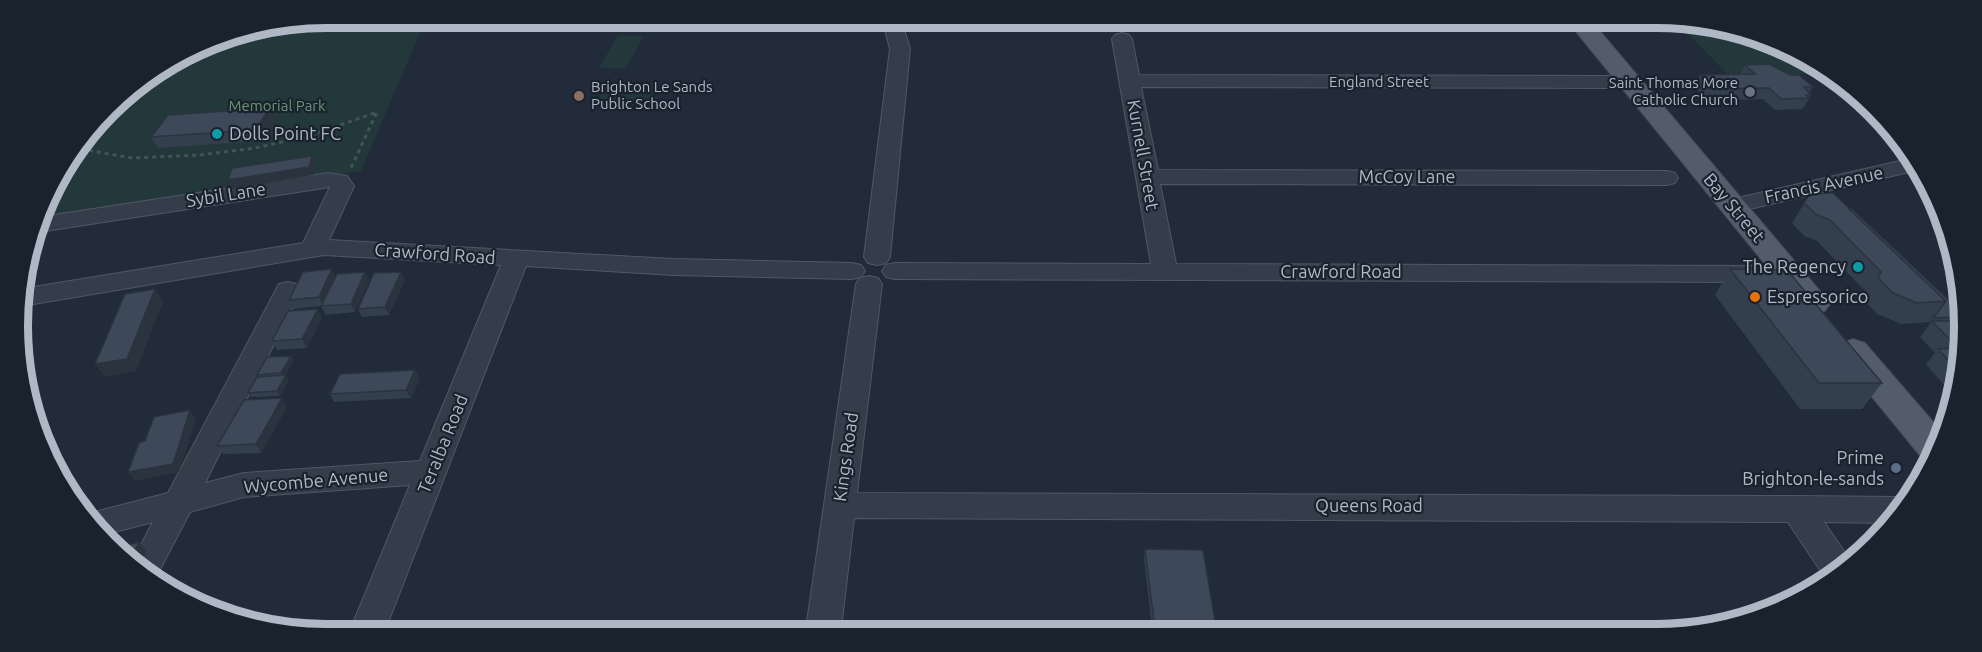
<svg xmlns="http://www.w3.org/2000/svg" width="1982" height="652" font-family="Ubuntu,sans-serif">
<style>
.green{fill:#23383a}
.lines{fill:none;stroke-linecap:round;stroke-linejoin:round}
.minor-casing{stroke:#505864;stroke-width:2}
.major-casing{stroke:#3e4653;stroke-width:2}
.path{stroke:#415558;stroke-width:3;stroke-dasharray:4 4;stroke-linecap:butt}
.minor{fill:#353d4a;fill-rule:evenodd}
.major{fill:#535c6a;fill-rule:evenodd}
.wall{fill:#343f4d}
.shaded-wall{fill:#2b333e}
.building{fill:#3d4959;stroke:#2b333e;stroke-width:1.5}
.worship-dot{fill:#6b7280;stroke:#1a222e;stroke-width:2}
.education-dot{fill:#8d6e63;stroke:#1a222e;stroke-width:2}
.culture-dot{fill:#0f9aa8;stroke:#1a222e;stroke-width:2}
.food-dot{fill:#e8710a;stroke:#1a222e;stroke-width:2}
.service-dot{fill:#5c6f8a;stroke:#1a222e;stroke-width:2}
.labels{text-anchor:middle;stroke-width:4.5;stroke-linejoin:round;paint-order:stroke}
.far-street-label{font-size:15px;fill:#b0b8c6;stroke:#1a222e}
.far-poi-label{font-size:15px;fill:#b0b8c6;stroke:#1a222e;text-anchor:end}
.far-park-label{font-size:15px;fill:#679772;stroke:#1a222e}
.poi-label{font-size:18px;fill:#b0b8c6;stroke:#1a222e;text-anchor:start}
.street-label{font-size:18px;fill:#b0b8c6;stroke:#1a222e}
.rim{fill:none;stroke:#b0b8c6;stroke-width:8}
</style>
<rect width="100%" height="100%" fill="#212b39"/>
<g class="green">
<polygon points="326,18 464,19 425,21 361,171 41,220 50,189 123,95 208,41"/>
<polygon points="1678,24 1716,24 1780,51 1812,74 1729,76"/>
<polygon points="618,35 644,36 626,68 599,68"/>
<polygon points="607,83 657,83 650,100 598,100"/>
</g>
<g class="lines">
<defs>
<g id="minor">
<polygon points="901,20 910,49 890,257 886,263 877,265 868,263 864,257 890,49 883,21"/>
<polygon points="1122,33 1129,35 1132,39 1139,75 1629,76 1636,78 1639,82 1636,86 1629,88 1141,87 1158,170 1667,171 1675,173 1678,178 1675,183 1667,185 1160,184 1176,264 1764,266 1773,268 1777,274 1773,280 1764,282 895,279 886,277 882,271 886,265 895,263 1151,264 1112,39 1115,35"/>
<polygon points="1913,158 1918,170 1732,213 1724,211 1720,206 1724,201"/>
<polygon points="328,173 347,176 354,186 329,240 673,259 852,263 861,265 865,271 861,277 852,279 673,275 526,266 386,628 351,628 410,485 244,497 190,512 154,581 133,560 153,522 107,534 87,514 168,493 279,284 288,282 297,284 301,290 205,483 244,473 420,461 501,265 324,255 22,306 21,289 303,243 330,187 39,232 37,232 41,217"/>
<polygon points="869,276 878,278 882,284 857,493 1797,496 1898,497 1906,500 1888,523 1824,522 1852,563 1826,579 1788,522 854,518 841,629 806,629 856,284 860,278"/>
</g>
<g id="major">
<polygon points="1569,23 1593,23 1825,297 1830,304 1825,311 1814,315 1803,311"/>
<polygon points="1853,339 1865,343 1941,431 1930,460 1922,458 1841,359 1836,351 1841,343"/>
</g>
</defs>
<use href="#minor" class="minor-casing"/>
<use href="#major" class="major-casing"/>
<polyline class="path" points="81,149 132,158 200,155 255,148 309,136 377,112 350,170"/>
<use href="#minor" class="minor"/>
<use href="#major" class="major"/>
</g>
<g class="wall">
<polygon points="1745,65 1813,87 1809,93 1811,95 1804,107 1802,109 1775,110 1763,99 1709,101 1694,87 1700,75 1740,74"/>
<polygon points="276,119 261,141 158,148 151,137"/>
<polygon points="1810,194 1958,309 1958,386 1956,391 1949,391 1926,364 1935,353 1920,337 1931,322 1901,324 1877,314 1863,299 1867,293 1817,241 1804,236 1792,223"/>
<polygon points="1730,269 1882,383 1862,409 1800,409 1715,295"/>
<polygon points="365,272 369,280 355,312 326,315 321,306 293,309 289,300 336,276"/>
<polygon points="405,280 389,315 362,317 358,309"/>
<polygon points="322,317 307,348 277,350 272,341"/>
<polygon points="291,356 294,360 285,375 289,380 280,396 251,397 248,393 258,377 257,375"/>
<polygon points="415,370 420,379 411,398 334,402 330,394"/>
<polygon points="287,407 261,453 223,454 217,446"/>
<polygon points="1145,549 1215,621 1213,629 1152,629 1144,558"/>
</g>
<g class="shaded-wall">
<polygon points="270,108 276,119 261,141 255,130"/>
<polygon points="312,156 316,164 313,175 232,189 228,180"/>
<polygon points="332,269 336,277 323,306 319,297"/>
<polygon points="365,272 369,280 355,312 351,304"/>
<polygon points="401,272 405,280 389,315 385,307"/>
<polygon points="155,289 163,302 136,371 105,377 95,364"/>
<polygon points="318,309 322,317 307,348 302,339"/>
<polygon points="291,356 294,360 284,378 281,373"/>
<polygon points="415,370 420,379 411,398 406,390"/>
<polygon points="286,375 289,380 280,396 277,391"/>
<polygon points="282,398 287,407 261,453 256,444"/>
<polygon points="190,410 196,419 179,472 135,481 128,472"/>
<polygon points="139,542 146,551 139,566 131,558"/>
</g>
<g class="building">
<polygon points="1769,64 1790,75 1799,75 1813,87 1804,87 1811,95 1806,95 1809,98 1781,99 1769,88 1715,89 1700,75 1755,74 1745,65"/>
<polygon points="270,108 255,130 151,137 168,115"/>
<polygon points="312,156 309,167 228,180 232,168"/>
<polygon points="1833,193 1946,301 1917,303 1893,293 1878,278 1881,272 1830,220 1817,215 1804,203 1810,194"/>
<polygon points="1849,209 1852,209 1958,309 1958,317 1933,318 1946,301"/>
<polygon points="332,269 319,297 289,300 303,272"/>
<polygon points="1730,269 1787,270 1882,383 1819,383"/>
<polygon points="365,272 351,304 321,306 337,274"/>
<polygon points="401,272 385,307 358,309 374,273"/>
<polygon points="155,289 127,359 95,364 125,294"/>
<polygon points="318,309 302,339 272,341 288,311"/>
<polygon points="1932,321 1958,321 1958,371 1938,349 1958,348"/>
<polygon points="291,356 281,373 257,375 267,357"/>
<polygon points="415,370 406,390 330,394 340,374"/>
<polygon points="286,375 277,391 248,393 257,377"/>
<polygon points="282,398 256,444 217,446 244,400"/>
<polygon points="190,410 173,464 128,472 139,443 145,441 154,417"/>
<polygon points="139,542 131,558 120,547"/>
<polygon points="1145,549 1203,550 1215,621 1154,621"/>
</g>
<circle class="worship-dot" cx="1750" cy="92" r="6"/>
<circle class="education-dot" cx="579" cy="96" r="6"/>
<g class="culture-dot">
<circle cx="217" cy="134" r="6"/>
<circle cx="1858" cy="267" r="6"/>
</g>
<circle class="food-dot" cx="1755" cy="297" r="6"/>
<circle class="service-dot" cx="1896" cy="468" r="6"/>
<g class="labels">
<g class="far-street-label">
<text x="1379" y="87">England Street</text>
</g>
<g class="far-poi-label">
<text x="1738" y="88">Saint Thomas More<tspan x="1738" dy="17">Catholic Church</tspan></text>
<text x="591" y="92" text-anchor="start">Brighton Le Sands<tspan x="591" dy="17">Public School</tspan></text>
</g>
<g class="far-park-label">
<text x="277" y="111">Memorial Park</text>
</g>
<g class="poi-label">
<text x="229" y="140">Dolls Point FC</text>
<text x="1846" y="273" text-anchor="end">The Regency</text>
<text x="1767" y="303">Espressorico</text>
<text x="1884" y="464" text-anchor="end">Prime<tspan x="1884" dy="21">Brighton-le-sands</tspan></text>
</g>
<g class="street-label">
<text transform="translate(1143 155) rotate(80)" y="6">Kurnell Street</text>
<text x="1407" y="183">McCoy Lane</text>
<text transform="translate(1824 185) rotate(-12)" y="6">Francis Avenue</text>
<text transform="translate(226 195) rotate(-9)" y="6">Sybil Lane</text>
<text transform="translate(1734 208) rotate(50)" y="6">Bay Street</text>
<text transform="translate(435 254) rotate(4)" y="6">Crawford Road</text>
<text x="1341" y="278">Crawford Road</text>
<text transform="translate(443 444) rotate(-68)" y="6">Teralba Road</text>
<text transform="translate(846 457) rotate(-82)" y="6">Kings Road</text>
<text transform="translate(316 481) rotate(-5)" y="6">Wycombe Avenue</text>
<text x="1369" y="512">Queens Road</text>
</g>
</g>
<path d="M0 0H1982V652H0ZM326 28H1656A298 298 0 0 1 1954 326V326A298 298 0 0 1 1656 624H326A298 298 0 0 1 28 326V326A298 298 0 0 1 326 28Z" fill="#1a222e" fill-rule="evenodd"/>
<path class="rim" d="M326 28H1656A298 298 0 0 1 1954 326V326A298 298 0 0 1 1656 624H326A298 298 0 0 1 28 326V326A298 298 0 0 1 326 28Z"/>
</svg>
